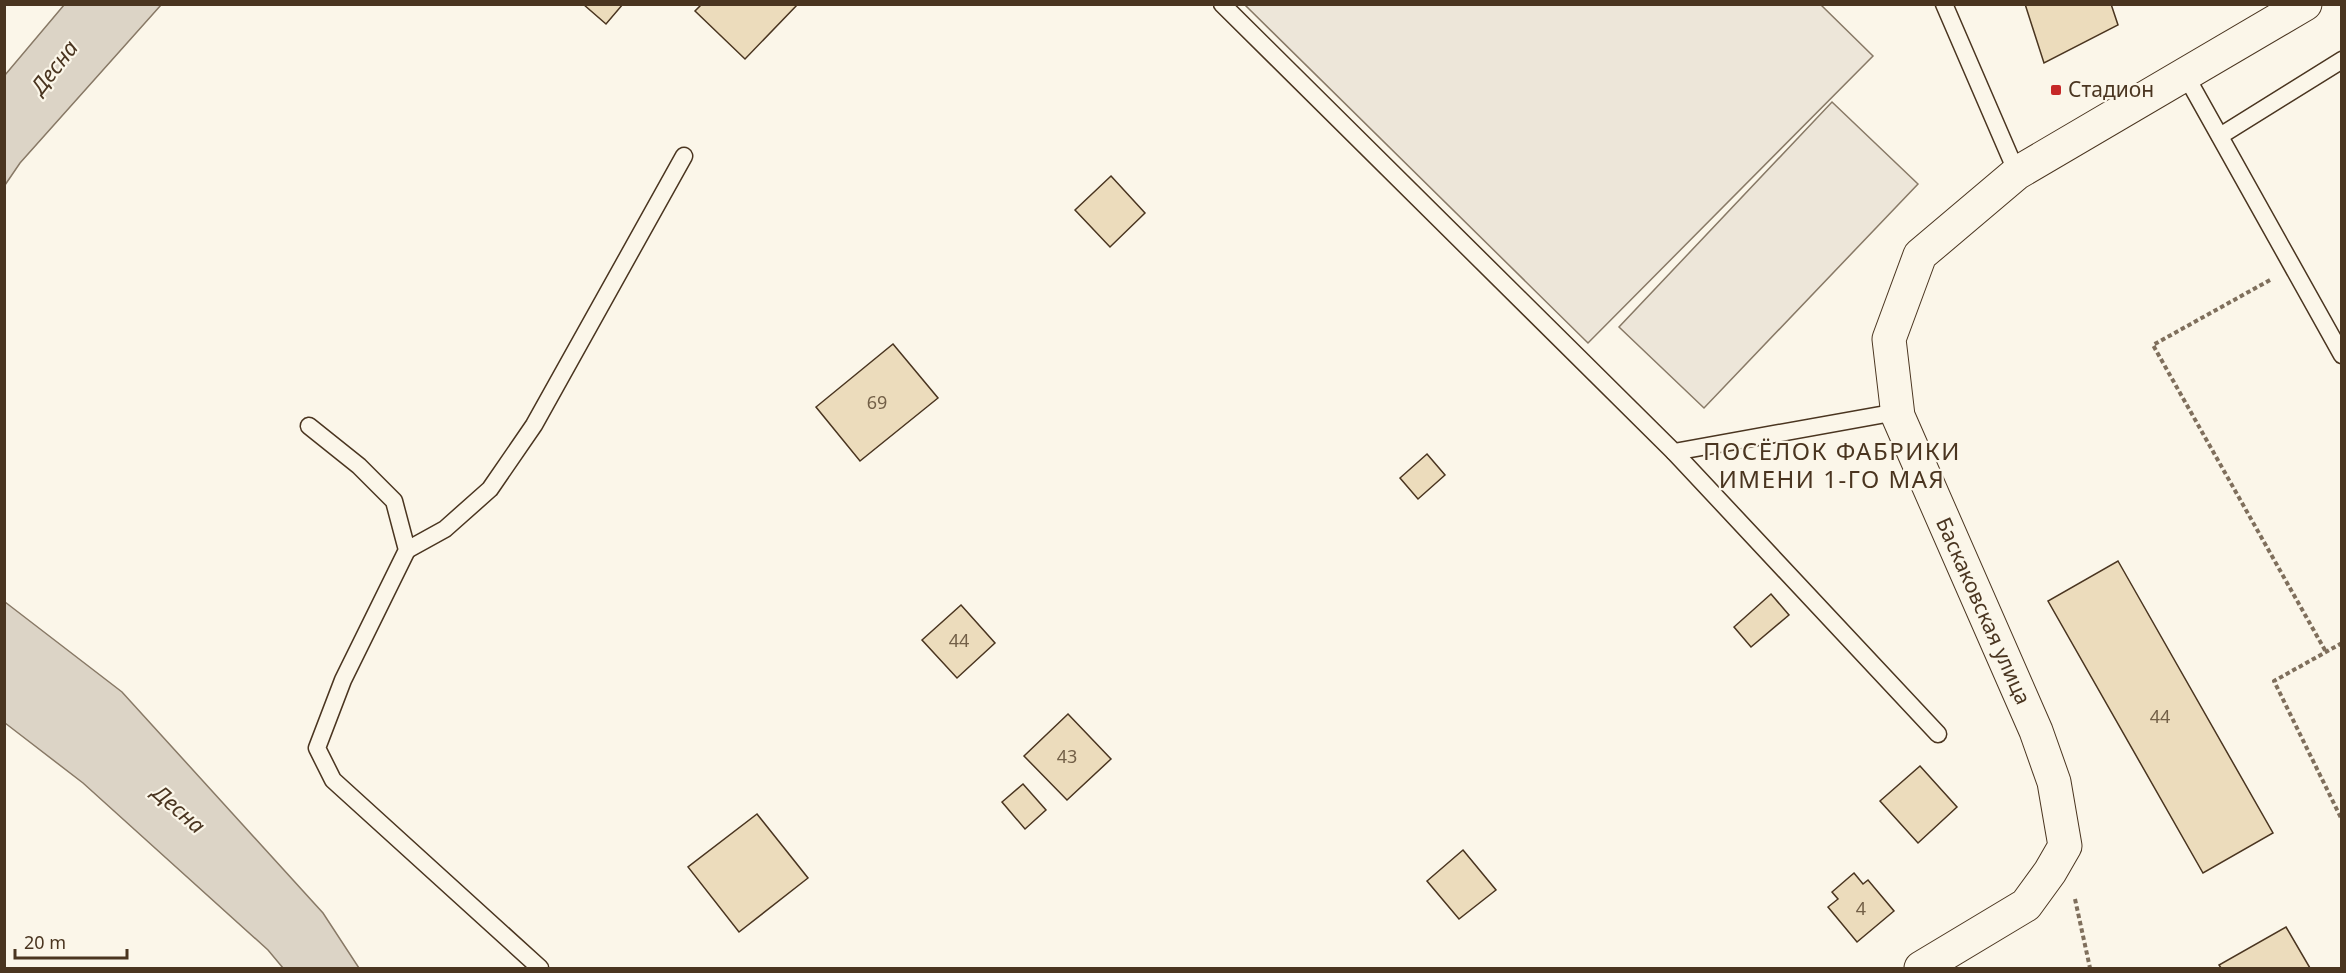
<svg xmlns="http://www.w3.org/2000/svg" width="2346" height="973" font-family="'Noto Sans',sans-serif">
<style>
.green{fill:#ede6d9;stroke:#887966;stroke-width:1.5}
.water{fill:#dcd4c6;stroke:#887966;stroke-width:1.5}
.building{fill:#ecdcbc;stroke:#4a3520;stroke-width:1.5}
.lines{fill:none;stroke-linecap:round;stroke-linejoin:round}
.service-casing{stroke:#4a3520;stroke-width:19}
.tertiary-casing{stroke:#4a3520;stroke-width:35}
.path{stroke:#7f6f5c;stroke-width:4;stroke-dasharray:4.5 3;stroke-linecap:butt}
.service{stroke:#fbf6e9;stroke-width:16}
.tertiary{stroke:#fbf6e9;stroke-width:33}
.poi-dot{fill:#c62828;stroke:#fbf6e9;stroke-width:2}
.labels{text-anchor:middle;stroke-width:4.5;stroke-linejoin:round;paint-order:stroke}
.number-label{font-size:18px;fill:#725f47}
.poi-label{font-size:21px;fill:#4a3520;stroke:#fbf6e9;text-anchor:start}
.street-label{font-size:21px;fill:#4a3520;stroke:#fbf6e9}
.water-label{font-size:22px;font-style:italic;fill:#4a3520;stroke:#fbf6e9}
.quarter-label{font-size:24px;letter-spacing:1.5px;fill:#4a3520;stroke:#fbf6e9}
</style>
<rect width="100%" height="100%" fill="#fbf6e9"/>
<g class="green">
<polygon points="1245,5 1821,5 1873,56 1588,343"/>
<polygon points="1832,102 1918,184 1704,408 1619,327"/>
</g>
<g class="water">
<polygon points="64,5 161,5 20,163 5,185 5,75"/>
<polygon points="5,602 122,692 323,913 359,968 283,968 268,950 83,783 5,723"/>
</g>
<g class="building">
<polygon points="583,4 623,4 606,24"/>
<polygon points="702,4 798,4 745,59 695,11"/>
<polygon points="2025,4 2111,4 2118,25 2044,63"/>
<polygon points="1111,176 1145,213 1110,247 1075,210"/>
<polygon points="893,344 938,398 860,461 816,407"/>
<polygon points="1427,454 1445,475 1418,499 1400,478"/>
<polygon points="2118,561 2273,833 2203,873 2048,601"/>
<polygon points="1771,594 1789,615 1751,647 1734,627"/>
<polygon points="961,605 995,643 957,678 922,640"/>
<polygon points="1068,714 1111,759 1067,800 1024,756"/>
<polygon points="1920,766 1957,807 1918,843 1880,801"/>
<polygon points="1023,784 1046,810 1025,829 1002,802"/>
<polygon points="757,814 808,878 739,932 688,867"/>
<polygon points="1463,850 1496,890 1459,919 1427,881"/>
<polygon points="1854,873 1863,884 1868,880 1894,911 1857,942 1828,907 1838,899 1832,892"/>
<polygon points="2286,927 2310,968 2221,968 2219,965"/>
</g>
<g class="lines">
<defs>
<g id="service">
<polyline points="1222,4 1674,452 1897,412"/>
<polyline points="1944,4 2017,173"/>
<polyline points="2186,76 2342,355"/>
<polyline points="2220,136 2342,60"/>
<polyline points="309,426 359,466 394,501 407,550 343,680 317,748 333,780 540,968"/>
<polyline points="1674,452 1938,734"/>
<polyline points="407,550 445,529 490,489 534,425 684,156"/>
</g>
<polyline id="tertiary" points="1921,968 2026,905 2050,872 2065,846 2054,782 2036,731 1898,416 1889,339 1920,255 2017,173 2305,4"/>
</defs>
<use href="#service" class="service-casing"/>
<use href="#tertiary" class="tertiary-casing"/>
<g class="path">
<polyline points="2270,280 2153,345 2326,652"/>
<polyline points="2342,643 2274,681 2342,820"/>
<polyline points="2075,899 2090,968"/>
</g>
<use href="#service" class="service"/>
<use href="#tertiary" class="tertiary"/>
</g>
<rect class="poi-dot" x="2050" y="84" width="12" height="12" rx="3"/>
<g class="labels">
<g class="number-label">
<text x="877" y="409">69</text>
<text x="959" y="647">44</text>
<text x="2160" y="723">44</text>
<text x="1067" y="763">43</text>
<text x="1861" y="915">4</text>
</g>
<g class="poi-label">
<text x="2068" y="97">Стадион</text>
</g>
<g class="street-label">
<text transform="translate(1983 611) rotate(66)" y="7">Баскаковская улица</text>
</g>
<g class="water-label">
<text transform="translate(54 67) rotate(-52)" y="8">Десна</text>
<text transform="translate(179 809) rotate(41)" y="8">Десна</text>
</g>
<g class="quarter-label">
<text x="1832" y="460">ПОСЁЛОК ФАБРИКИ<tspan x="1832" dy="28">ИМЕНИ 1-ГО МАЯ</tspan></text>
</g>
</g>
<rect width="2346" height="973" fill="none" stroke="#4a3520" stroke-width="12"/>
<path d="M15 949v9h112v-9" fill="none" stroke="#4a3520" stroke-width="3"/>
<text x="24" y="949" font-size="18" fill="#4a3520" stroke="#fbf6e9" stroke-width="4.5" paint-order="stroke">20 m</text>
</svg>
